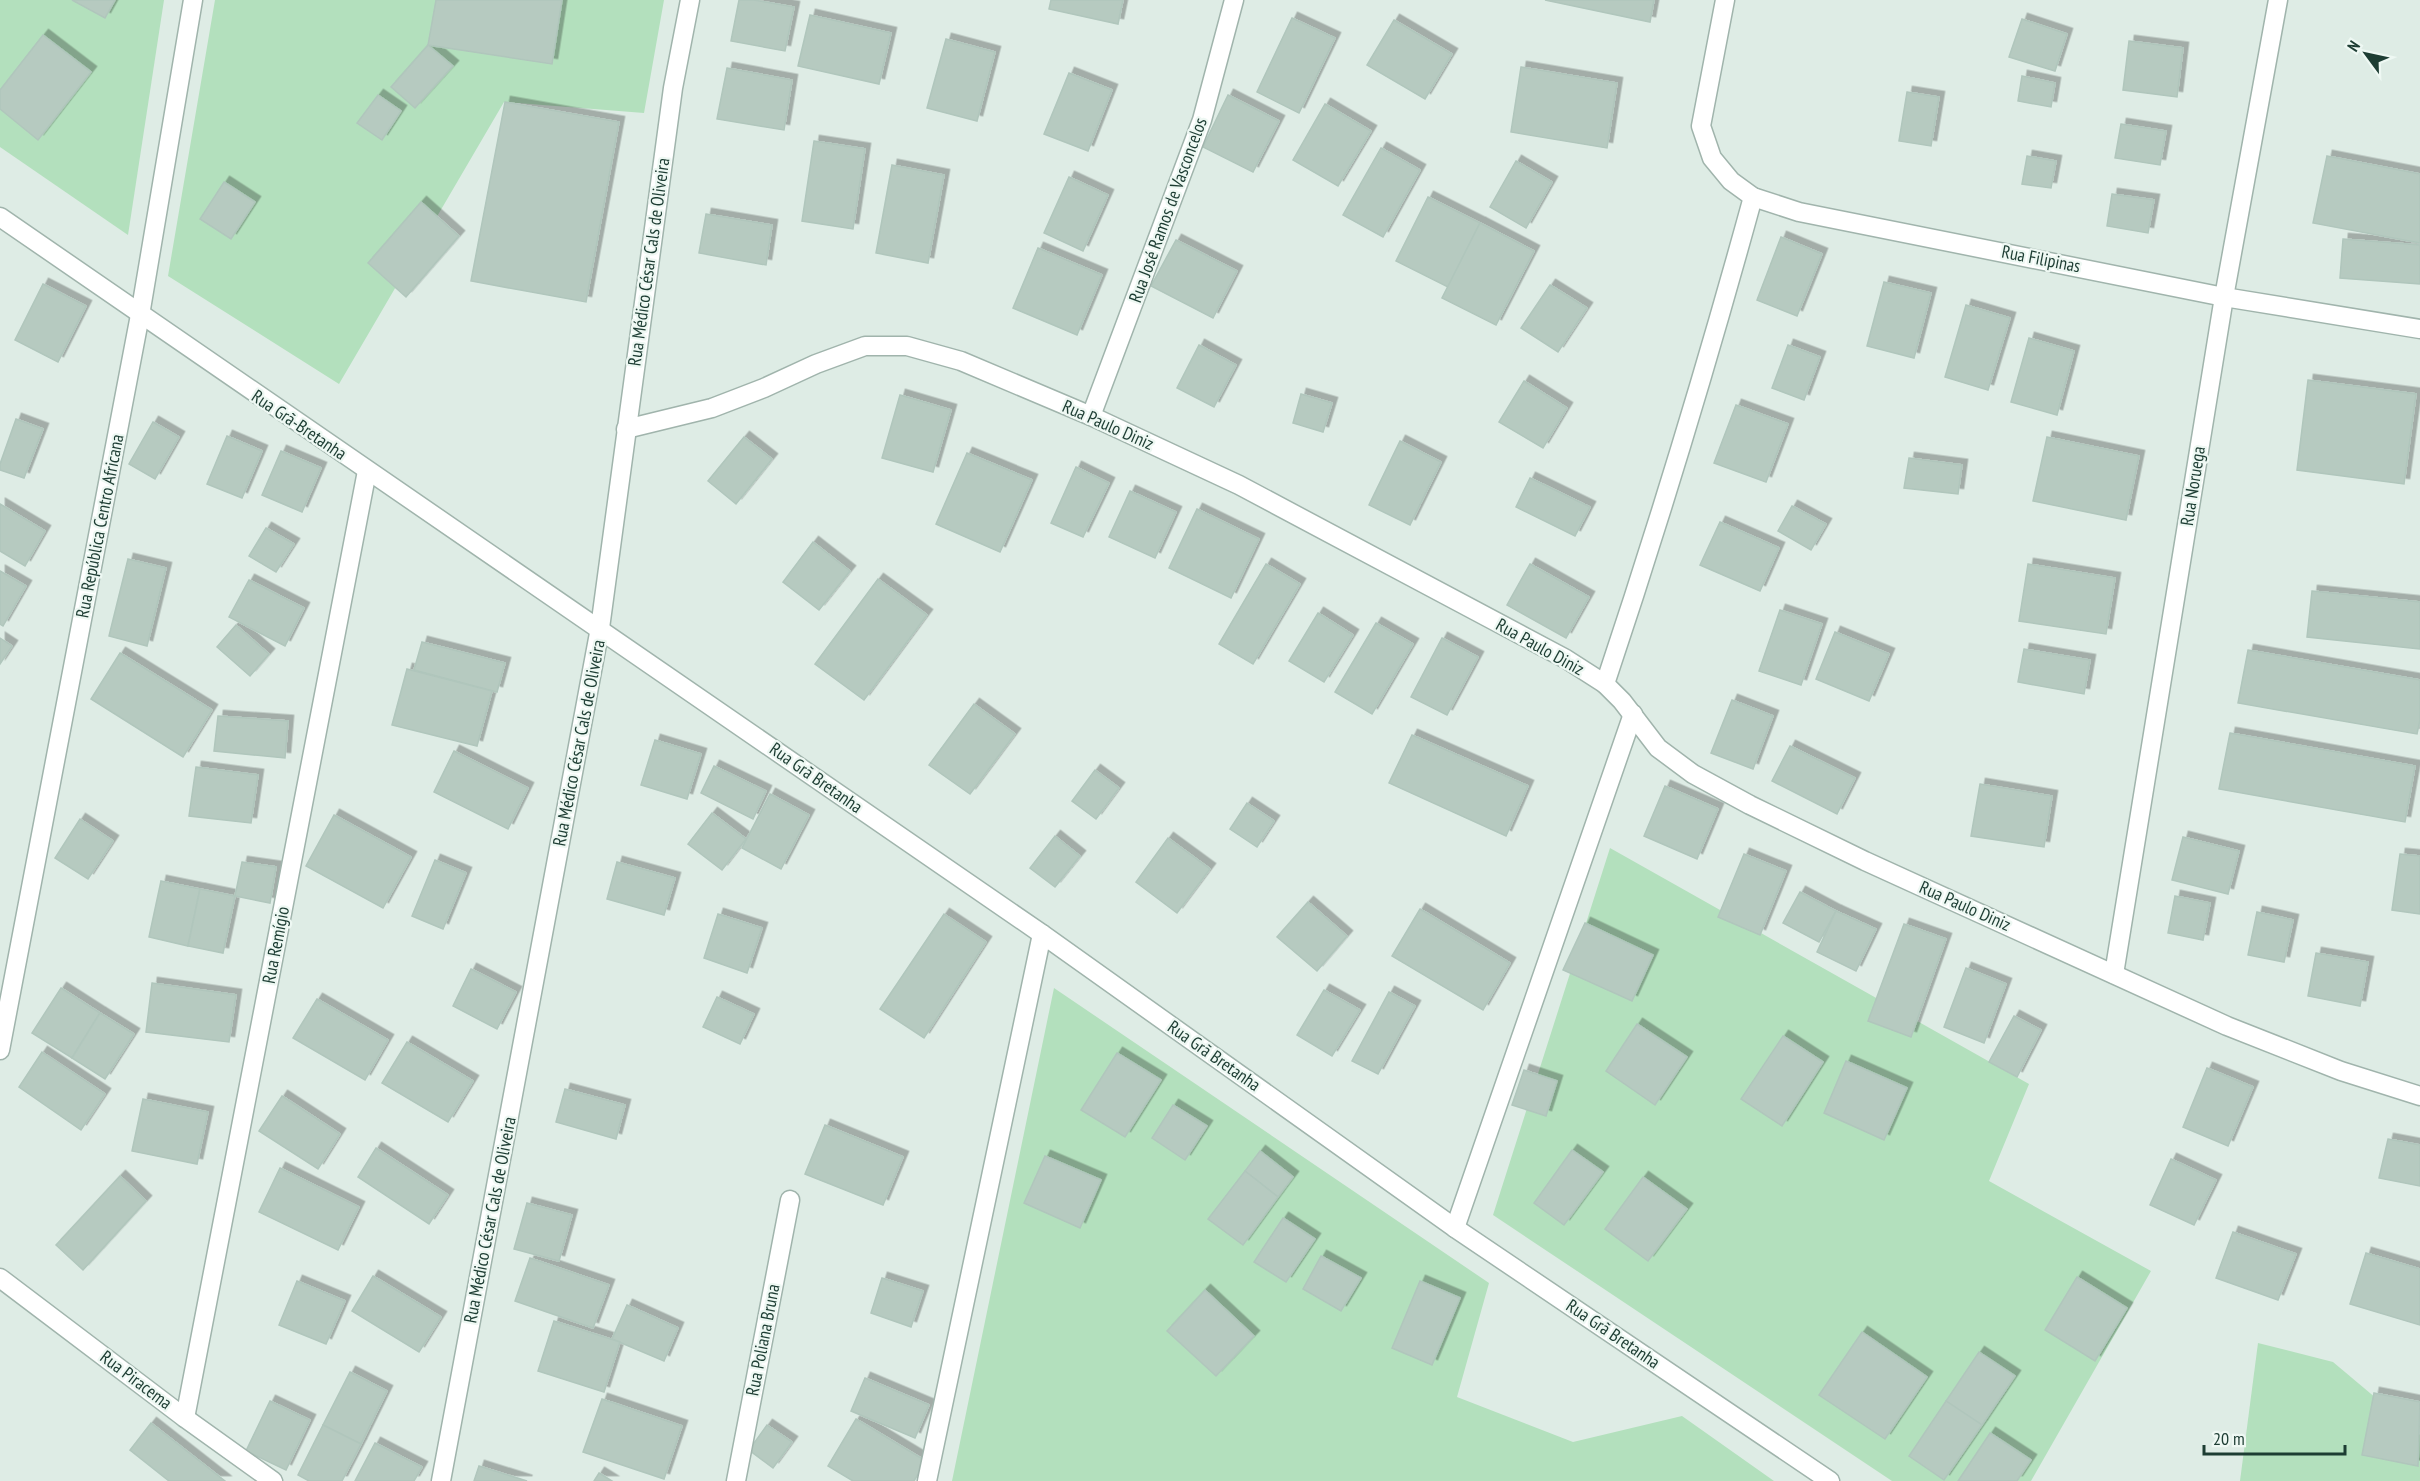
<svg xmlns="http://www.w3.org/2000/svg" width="2420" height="1481" font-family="'PT Sans Narrow',sans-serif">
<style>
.green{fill:#b3e0bd}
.building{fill:#b6cac0;stroke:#b0c6bc;stroke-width:1.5;filter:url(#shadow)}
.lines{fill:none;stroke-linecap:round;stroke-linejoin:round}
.street-casing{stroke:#a0b4ac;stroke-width:21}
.street{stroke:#fff;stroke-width:18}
.labels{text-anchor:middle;stroke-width:4.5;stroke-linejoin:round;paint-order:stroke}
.street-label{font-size:18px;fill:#1d3d33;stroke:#eef8f3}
</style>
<defs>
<filter id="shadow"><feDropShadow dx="5.5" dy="-5.5" stdDeviation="0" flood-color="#0004"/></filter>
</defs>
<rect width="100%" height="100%" fill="#deece5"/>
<g class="green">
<polygon points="0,0 164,0 128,235 0,147"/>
<polygon points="215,0 664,0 644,113 504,102 339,384 168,276"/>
<polygon points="1610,848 2029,1084 1989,1181 2151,1271 2031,1481 1892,1481 1493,1215"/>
<polygon points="1054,988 1489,1283 1457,1397 1573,1442 1682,1416 1774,1481 952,1481"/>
<polygon points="2258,1343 2333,1362 2420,1435 2420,1481 2240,1481"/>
</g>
<g class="building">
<polygon points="72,0 115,0 105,18"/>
<polygon points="436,0 562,0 552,64 428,45"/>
<polygon points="739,0 754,0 794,7 785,51 731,41"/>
<polygon points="1051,0 1123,0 1118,24 1049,9"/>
<polygon points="1545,0 1654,0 1650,22"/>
<polygon points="810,15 891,33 879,84 798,66"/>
<polygon points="1292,18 1335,38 1299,113 1257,92"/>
<polygon points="2022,19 2067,34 2055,71 2009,57"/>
<polygon points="1394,20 1452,54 1425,99 1367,65"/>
<polygon points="43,35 91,72 38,140 0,109 0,90"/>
<polygon points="946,39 995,52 977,121 927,108"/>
<polygon points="2129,41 2183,48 2177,97 2123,90"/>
<polygon points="428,45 453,66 415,108 391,87"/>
<polygon points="1521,67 1617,83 1607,148 1511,132"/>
<polygon points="727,68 792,80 784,130 717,119"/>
<polygon points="1069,73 1112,90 1088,151 1044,134"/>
<polygon points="2022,76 2055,83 2051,107 2018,101"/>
<polygon points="1907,92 1939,97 1931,146 1899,141"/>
<polygon points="378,95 401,111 382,140 357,123"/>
<polygon points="1228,95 1279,121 1253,172 1203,147"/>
<polygon points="505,102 619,122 586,302 471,281"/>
<polygon points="1325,104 1371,131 1338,186 1293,160"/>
<polygon points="2121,124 2166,131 2160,165 2115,158"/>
<polygon points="814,141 865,149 853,229 802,221"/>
<polygon points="1381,148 1420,170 1383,237 1343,215"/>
<polygon points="2027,156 2056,161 2051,188 2022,184"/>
<polygon points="2327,156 2420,174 2420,243 2313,223"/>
<polygon points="1516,161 1552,182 1526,228 1490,207"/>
<polygon points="892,165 944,175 928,263 876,253"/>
<polygon points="1069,177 1108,195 1083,251 1044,233"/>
<polygon points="224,182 255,202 231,239 200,219"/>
<polygon points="2112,194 2154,200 2148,233 2107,226"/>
<polygon points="1428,197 1480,223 1448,287 1396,261"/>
<polygon points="421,202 459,236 406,297 368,263"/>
<polygon points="706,214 772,225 766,265 699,253"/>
<polygon points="1480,223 1534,251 1496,325 1442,298"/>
<polygon points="1781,237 1822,254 1797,316 1757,300"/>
<polygon points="2343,239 2420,245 2420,284 2340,278"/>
<polygon points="1176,240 1237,271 1213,318 1151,286"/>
<polygon points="1038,248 1102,275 1077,335 1013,308"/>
<polygon points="1884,282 1931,293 1914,358 1867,346"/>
<polygon points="43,284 86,306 58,362 15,340"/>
<polygon points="1550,285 1587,308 1558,352 1521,328"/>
<polygon points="1966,305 2010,318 1988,390 1945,377"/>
<polygon points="2029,338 2074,351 2057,415 2011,402"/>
<polygon points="1199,345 1236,365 1214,407 1177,388"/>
<polygon points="1788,345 1820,357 1804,400 1772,388"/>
<polygon points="2308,380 2416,394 2404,484 2297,470"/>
<polygon points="1524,381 1567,408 1543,448 1499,422"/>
<polygon points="1301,394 1332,403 1323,432 1293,423"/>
<polygon points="900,395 951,410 933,472 882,458"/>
<polygon points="1736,405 1788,424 1766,482 1714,463"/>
<polygon points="16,419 43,429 24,478 0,470 0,464"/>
<polygon points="153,422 179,437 155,479 129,464"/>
<polygon points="227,436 262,451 242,498 207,484"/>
<polygon points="744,437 772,459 736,504 708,481"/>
<polygon points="2047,437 2139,456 2126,520 2033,501"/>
<polygon points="1400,441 1441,462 1410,525 1369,505"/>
<polygon points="281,451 321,468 302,512 262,495"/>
<polygon points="967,453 1032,480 1000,552 936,524"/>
<polygon points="1909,458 1962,465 1958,494 1904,488"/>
<polygon points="1076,467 1109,483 1083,537 1051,523"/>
<polygon points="1530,478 1590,507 1575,536 1516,507"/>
<polygon points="1130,491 1176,512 1155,558 1109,537"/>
<polygon points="0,504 45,531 25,566 0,551"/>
<polygon points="1792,506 1826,524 1811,550 1778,531"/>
<polygon points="1197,509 1259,539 1231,598 1169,568"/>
<polygon points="1720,522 1779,548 1760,591 1700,565"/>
<polygon points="266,528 294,544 276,572 249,556"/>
<polygon points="813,542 850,571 819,610 783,582"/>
<polygon points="128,559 166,568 147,646 109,636"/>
<polygon points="1266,564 1300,584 1253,664 1219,644"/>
<polygon points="1530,564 1589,597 1566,638 1507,605"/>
<polygon points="2028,564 2115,578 2106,634 2019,621"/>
<polygon points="0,571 26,586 3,626 0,624"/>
<polygon points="878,579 927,615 864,700 815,664"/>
<polygon points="249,580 304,608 285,646 229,617"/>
<polygon points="2312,591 2420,602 2420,649 2307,637"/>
<polygon points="1780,610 1822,624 1801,685 1759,671"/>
<polygon points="1318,613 1353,635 1324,682 1289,661"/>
<polygon points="1376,623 1413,644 1372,714 1335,692"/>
<polygon points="236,625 269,654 250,676 217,647"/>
<polygon points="1835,632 1889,654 1869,701 1816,679"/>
<polygon points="0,638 12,646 0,664"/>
<polygon points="1442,638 1478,657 1447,715 1411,697"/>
<polygon points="422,642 505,663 497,692 414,670"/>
<polygon points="2024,649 2090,660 2084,694 2018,682"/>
<polygon points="2248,650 2420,680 2420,720 2417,734 2238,703"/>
<polygon points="120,653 212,710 183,757 91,699"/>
<polygon points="407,669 492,691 477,746 392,725"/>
<polygon points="1732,700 1773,716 1753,769 1711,753"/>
<polygon points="974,704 1015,734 970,794 929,765"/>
<polygon points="218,716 288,721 285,758 214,751"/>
<polygon points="2230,733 2415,766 2405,822 2219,789"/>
<polygon points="1412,735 1528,786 1506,836 1389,783"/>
<polygon points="655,740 701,754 687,799 641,785"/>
<polygon points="1790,746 1855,778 1837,814 1772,781"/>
<polygon points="454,751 528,788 508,829 434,792"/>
<polygon points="714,766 766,791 753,819 701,793"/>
<polygon points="196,767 258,775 251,823 189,816"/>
<polygon points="1095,770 1119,788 1096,819 1072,801"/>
<polygon points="1980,784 2052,796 2044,847 1971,836"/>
<polygon points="1665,786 1718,809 1697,859 1644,836"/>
<polygon points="770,794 809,815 781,869 742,848"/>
<polygon points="1247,803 1274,821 1257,847 1230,829"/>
<polygon points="712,813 746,839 722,870 688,844"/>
<polygon points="334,815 411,857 383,908 306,866"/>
<polygon points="80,819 113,841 88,879 55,858"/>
<polygon points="1055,836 1080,856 1055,887 1030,868"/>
<polygon points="2183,837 2239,851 2228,894 2172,880"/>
<polygon points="1168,838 1210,869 1177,913 1136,882"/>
<polygon points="1744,854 1786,871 1760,935 1718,917"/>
<polygon points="2400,854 2420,856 2420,914 2392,910"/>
<polygon points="435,860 466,873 443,929 412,916"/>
<polygon points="242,862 276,867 270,903 235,896"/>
<polygon points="617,862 675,878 664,915 607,899"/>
<polygon points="161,881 200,889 188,946 149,937"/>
<polygon points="200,889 235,896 223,953 188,946"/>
<polygon points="1800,892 1836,911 1819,942 1783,923"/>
<polygon points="2175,896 2210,903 2203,940 2168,933"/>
<polygon points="1308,902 1347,936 1317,971 1277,937"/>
<polygon points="1420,909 1510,963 1483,1010 1392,956"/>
<polygon points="1836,911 1876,929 1856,971 1817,952"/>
<polygon points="2257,912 2293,920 2284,962 2248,955"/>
<polygon points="718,914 762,928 747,973 704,958"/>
<polygon points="944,914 986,942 924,1038 880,1009"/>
<polygon points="1585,923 1653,955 1632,1001 1563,970"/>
<polygon points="1904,924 1946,939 1911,1037 1868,1021"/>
<polygon points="2316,953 2368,962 2360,1006 2308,996"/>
<polygon points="1966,968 2006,984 1984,1043 1944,1027"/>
<polygon points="471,969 516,992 497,1029 453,1006"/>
<polygon points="152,983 236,995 229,1042 146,1032"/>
<polygon points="61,988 100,1013 72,1058 32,1033"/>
<polygon points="1324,990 1360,1010 1332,1056 1297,1035"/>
<polygon points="1389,992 1415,1006 1378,1074 1352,1061"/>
<polygon points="717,997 754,1014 740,1044 703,1027"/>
<polygon points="317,999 388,1040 365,1080 293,1038"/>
<polygon points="100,1013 134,1034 105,1079 72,1058"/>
<polygon points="2014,1016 2041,1030 2017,1077 1989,1062"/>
<polygon points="1637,1024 1687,1057 1655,1105 1606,1071"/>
<polygon points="1783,1036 1823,1062 1782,1126 1741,1099"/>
<polygon points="407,1042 473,1081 448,1122 382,1083"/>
<polygon points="42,1052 105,1094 81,1130 19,1087"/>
<polygon points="1117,1053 1161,1080 1125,1137 1081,1110"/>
<polygon points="1846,1061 1907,1088 1884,1140 1824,1113"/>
<polygon points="2207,1068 2253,1087 2228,1146 2183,1127"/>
<polygon points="1524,1070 1557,1081 1546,1116 1512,1105"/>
<polygon points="565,1089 625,1105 616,1139 556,1122"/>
<polygon points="282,1096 340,1134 318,1169 259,1131"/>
<polygon points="143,1099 208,1112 197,1164 132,1151"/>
<polygon points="1173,1105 1207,1126 1185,1160 1152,1138"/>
<polygon points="825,1125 903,1157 883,1205 805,1174"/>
<polygon points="2388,1139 2420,1145 2420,1186 2379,1178"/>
<polygon points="376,1148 448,1195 429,1224 358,1177"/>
<polygon points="1572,1150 1603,1172 1564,1225 1534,1203"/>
<polygon points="1260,1151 1293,1177 1278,1197 1245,1171"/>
<polygon points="1045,1156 1101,1180 1080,1228 1024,1203"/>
<polygon points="2171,1159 2216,1180 2194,1225 2150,1205"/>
<polygon points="280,1168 359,1207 338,1250 259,1212"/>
<polygon points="1245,1171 1278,1197 1243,1245 1208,1219"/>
<polygon points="120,1176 146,1201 83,1270 56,1245"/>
<polygon points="1643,1177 1687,1209 1648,1261 1605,1229"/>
<polygon points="527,1203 572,1215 559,1261 514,1249"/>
<polygon points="1283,1218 1315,1239 1286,1282 1254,1262"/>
<polygon points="2233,1232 2296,1254 2278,1300 2216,1278"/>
<polygon points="2366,1253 2420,1269 2420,1325 2350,1304"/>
<polygon points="1321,1256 1361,1278 1341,1311 1303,1289"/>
<polygon points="530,1258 609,1285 593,1328 515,1301"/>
<polygon points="373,1276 441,1317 419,1352 352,1311"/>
<polygon points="2077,1277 2127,1308 2095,1361 2045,1330"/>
<polygon points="882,1278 923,1291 911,1327 871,1313"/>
<polygon points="297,1281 345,1301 326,1344 279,1325"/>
<polygon points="1420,1281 1460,1298 1432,1365 1392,1348"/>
<polygon points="1205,1290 1254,1336 1216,1376 1167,1331"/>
<polygon points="627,1305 678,1328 664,1361 612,1339"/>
<polygon points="554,1321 620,1342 604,1392 538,1371"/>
<polygon points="1862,1332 1927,1377 1885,1439 1819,1395"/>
<polygon points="1979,1352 2015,1376 1982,1425 1946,1401"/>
<polygon points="350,1372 387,1391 361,1444 323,1425"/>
<polygon points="865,1378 929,1405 915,1438 851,1411"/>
<polygon points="2374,1393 2420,1402 2418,1466 2362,1455"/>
<polygon points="602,1399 682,1426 664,1479 583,1452"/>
<polygon points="270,1401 310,1420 286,1470 246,1451"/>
<polygon points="1946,1401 1982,1425 1944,1480 1909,1456"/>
<polygon points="856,1419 926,1461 914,1481 853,1481 828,1466"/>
<polygon points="151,1423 225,1481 169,1481 130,1450"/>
<polygon points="323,1425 361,1444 342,1481 309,1481 298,1475"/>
<polygon points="767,1425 792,1442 773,1468 749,1450"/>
<polygon points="1990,1433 2031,1460 2017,1481 1958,1481"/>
<polygon points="375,1443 422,1467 414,1481 355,1481"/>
<polygon points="479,1466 527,1481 474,1481"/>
<polygon points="599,1473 612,1481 594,1481"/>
</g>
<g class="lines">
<defs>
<g id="street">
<polyline points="1725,0 1701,126 1712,158 1731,181 1753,197 1799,212 2224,297 2420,329"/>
<polyline points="0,217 1042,934 1455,1228 1830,1481"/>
<polyline points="1091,416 1202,120 1234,0"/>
<polyline points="626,429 712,408 764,388 816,364 865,346 907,346 961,361 1091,416 1239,485 1566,659 1605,684 1622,701 1658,748 1693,774 1750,805 1865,861 2227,1026 2341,1071 2420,1096"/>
<path d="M 1605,684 C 1659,523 1708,361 1753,197"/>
<polyline points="2114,974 2224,297 2278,0"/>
<polyline points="0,1050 140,315 193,0"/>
<polyline points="1455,1228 1633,714"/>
<polyline points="0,1278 185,1418 273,1481"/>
<polyline points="185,1418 367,471"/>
<polyline points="441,1481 600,628 673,88 690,0"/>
<polyline points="736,1481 790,1200"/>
<polyline points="927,1481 1042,934"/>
</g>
</defs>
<use href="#street" class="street-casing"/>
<use href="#street" class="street"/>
</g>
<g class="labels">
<g class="street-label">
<text transform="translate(1168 210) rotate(-70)" y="6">Rua José Ramos de Vasconcelos</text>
<text transform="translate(2041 259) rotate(11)" y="6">Rua Filipinas</text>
<text transform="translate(649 262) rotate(-82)" y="6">Rua Médico César Cals de Oliveira</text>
<text transform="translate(299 425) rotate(34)" y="6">Rua Grã-Bretanha</text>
<text transform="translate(1108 425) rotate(24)" y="6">Rua Paulo Diniz</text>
<text transform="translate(2193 486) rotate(-81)" y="6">Rua Noruega</text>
<text transform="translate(100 526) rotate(-79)" y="6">Rua República Centro Africana</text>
<text transform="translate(1540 647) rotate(29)" y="6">Rua Paulo Diniz</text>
<text transform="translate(579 743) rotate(-79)" y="6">Rua Médico César Cals de Oliveira</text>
<text transform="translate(816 778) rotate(35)" y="6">Rua Grã Bretanha</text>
<text transform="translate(1965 906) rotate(24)" y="6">Rua Paulo Diniz</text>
<text transform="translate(276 945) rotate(-79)" y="6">Rua Remígio</text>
<text transform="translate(1214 1056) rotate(35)" y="6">Rua Grã Bretanha</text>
<text transform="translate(490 1220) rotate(-79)" y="6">Rua Médico César Cals de Oliveira</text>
<text transform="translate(1613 1334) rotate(34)" y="6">Rua Grã Bretanha</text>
<text transform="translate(763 1340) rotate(-79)" y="6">Rua Poliana Bruna</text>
<text transform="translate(136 1380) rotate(37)" y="6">Rua Piracema</text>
</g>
</g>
<g transform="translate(2366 54) rotate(303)" stroke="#eef8f3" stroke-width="4.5" paint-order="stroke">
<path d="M0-4.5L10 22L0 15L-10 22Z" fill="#1d3d33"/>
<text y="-9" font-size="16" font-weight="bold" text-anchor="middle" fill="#1d3d33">N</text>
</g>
<path d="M2204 1445v9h141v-9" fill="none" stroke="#1d3d33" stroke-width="3"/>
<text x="2213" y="1445" font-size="18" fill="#1d3d33" stroke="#eef8f3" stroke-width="4.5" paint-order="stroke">20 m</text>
</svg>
